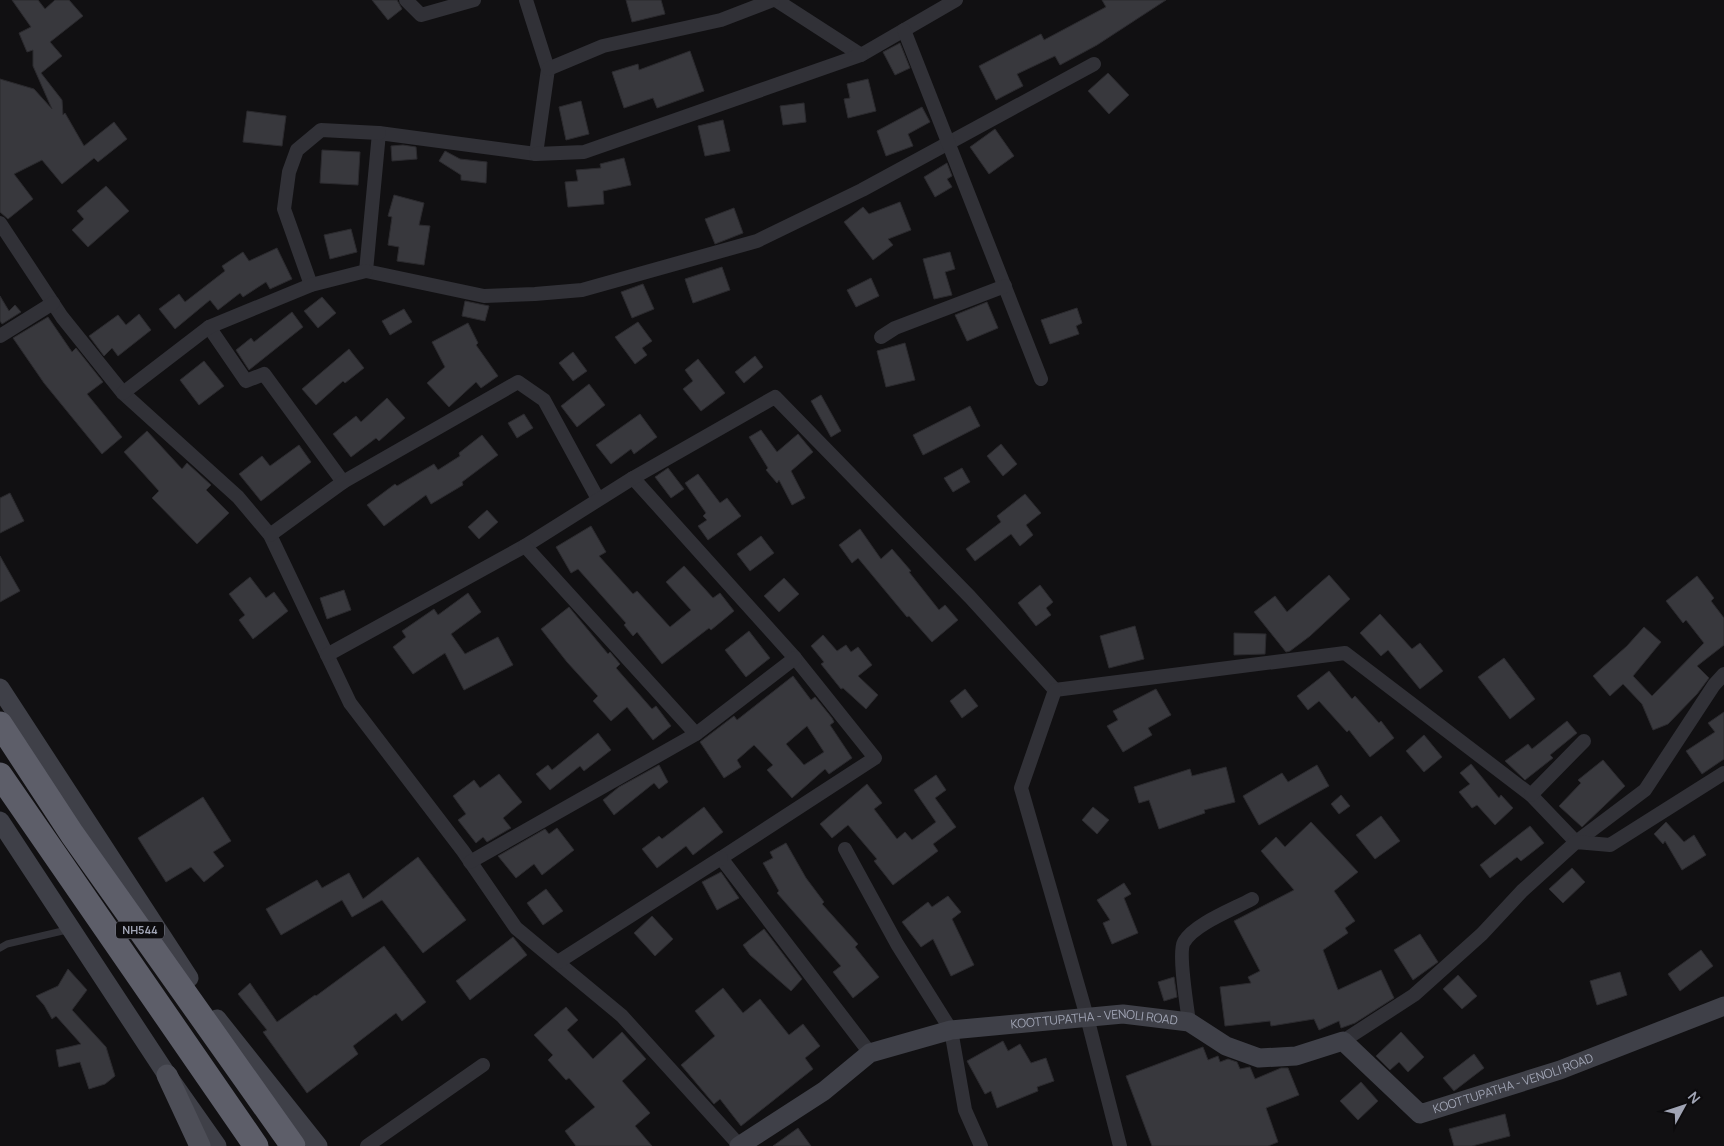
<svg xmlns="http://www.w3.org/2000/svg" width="1724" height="1146" font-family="Manrope,sans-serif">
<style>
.building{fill:#38383d;stroke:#2b2a2e;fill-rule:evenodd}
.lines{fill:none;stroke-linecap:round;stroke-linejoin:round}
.lane{stroke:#313137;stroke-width:7}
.street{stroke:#313137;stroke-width:14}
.secondary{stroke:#3f4048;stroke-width:19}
.primary{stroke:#4d4e57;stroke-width:21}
.highway{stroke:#5d5e69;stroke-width:25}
.labels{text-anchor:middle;stroke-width:4;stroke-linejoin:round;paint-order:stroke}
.shield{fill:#0c0b0d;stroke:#747682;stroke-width:1}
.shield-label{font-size:11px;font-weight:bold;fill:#a0a4b4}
.street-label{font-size:12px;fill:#a0a4b4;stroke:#0c0b0d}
</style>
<rect width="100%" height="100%" fill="#111012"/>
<g class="building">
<polygon points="12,0 38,0 45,9 55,0 69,0 83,16 50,42 62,56 41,73 62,100 63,115 65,113 84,146 114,122 127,139 98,162 94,158 62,184 42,160 14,174 33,199 8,219 0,212 0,79 34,89 52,109 33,66 33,50 27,52 19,33 31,27"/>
<polygon points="372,0 397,0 402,9 388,20"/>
<polygon points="626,0 661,0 665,14 632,22"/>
<polygon points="1102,0 1166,0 1097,45 1060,65 1055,56 1017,74 1023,86 996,100 979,66 1041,34 1044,40 1106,7"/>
<polygon points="900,43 910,68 895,75 883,52"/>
<polygon points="690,51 704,91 657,108 653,98 624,108 612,72 638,64 639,70"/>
<polygon points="1108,73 1129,95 1109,114 1088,91"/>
<polygon points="868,79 876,111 848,118 844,99 850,98 847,84"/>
<polygon points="581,101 589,134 566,140 559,107"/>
<polygon points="804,103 806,122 783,125 780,106"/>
<polygon points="922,107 930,122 908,134 913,146 886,156 877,131"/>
<polygon points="247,111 286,116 282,146 243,142"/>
<polygon points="723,120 730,151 705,156 698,126"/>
<polygon points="995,129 1014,156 989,174 970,147"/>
<polygon points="403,145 416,147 417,159 392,161 391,146"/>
<polygon points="322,150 360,152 358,185 320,183"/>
<polygon points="445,151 460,159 487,162 486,183 461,180 461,175 439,161"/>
<polygon points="624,158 631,185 603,191 604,204 568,207 565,182 578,181 576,170 601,168 600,164"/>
<polygon points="947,163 952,176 947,179 952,187 935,197 924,177"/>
<polygon points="106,186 129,211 88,247 72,230 84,219 77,211"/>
<polygon points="394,195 424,203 419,225 430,226 424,265 397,261 399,247 388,245 392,217 388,216"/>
<polygon points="900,202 911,230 888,239 893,245 873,260 844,222 863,207 869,214"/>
<polygon points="734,208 743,233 715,244 705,219"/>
<polygon points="351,229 357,252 330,259 324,235"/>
<polygon points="277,248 292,279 270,289 266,282 243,297 240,293 218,310 210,300 175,329 159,309 179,294 185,302 225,271 222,266 243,252 249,261"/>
<polygon points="950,252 955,269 945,272 952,295 934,299 923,259"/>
<polygon points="722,267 730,290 693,303 685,279"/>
<polygon points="871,278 879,296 856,307 847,290"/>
<polygon points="643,284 654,309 632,318 621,292"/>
<polygon points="0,296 9,311 15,305 21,312 2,324 0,321"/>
<polygon points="322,297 336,313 318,328 304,311"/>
<polygon points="465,301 489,306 485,321 462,316"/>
<polygon points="987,302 998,328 967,341 955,315"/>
<polygon points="1077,308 1082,323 1076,326 1079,334 1050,344 1041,320"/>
<polygon points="404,309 412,322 390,335 382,321"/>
<polygon points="292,312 303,327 249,370 236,350 251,338 254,342"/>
<polygon points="139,314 151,330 118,356 112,348 104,356 89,336 118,315 126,325"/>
<polygon points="48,317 72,352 76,348 103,382 87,394 122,437 102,454 44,383 13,338"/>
<polygon points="638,322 652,341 642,348 647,355 635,364 615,337"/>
<polygon points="468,323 478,343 476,345 498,376 481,388 476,382 449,407 427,383 445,367 432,342"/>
<polygon points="905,343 915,380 886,387 877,351"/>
<polygon points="349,349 364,368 345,383 343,381 316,405 302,389"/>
<polygon points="573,352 587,371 573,381 559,363"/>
<polygon points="755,356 763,367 744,383 735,372"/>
<polygon points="698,359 725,393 701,411 683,389 693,381 685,370"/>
<polygon points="204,361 224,386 199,405 180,380"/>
<polygon points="589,384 605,405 577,427 561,406"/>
<polygon points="821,395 841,431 831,437 811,401"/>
<polygon points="387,398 405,418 379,441 376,438 351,457 333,434 356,416 361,422"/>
<polygon points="970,406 980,426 923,455 913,435"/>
<polygon points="524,414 533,428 517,438 508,423"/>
<polygon points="640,414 657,437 634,454 631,449 611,464 596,445"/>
<polygon points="761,430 777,452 798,434 813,452 791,471 805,498 792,505 779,480 777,483 766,470 768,468 749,437"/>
<polygon points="147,431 182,469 187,463 211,485 206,490 229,513 197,544 152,498 159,491 124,452"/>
<polygon points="482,435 498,455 462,482 463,485 431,504 426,495 384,526 367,505 395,484 397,486 434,464 438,470 460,456 459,453"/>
<polygon points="1001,444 1017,464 1003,476 987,456"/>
<polygon points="299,445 311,462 261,501 239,474 262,456 270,466"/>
<polygon points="668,468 684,489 671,498 655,477"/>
<polygon points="962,468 970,482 953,492 944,478"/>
<polygon points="698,474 720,503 727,498 741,516 708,540 698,526 707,520 703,516 706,513 685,483"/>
<polygon points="10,493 24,521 0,533 0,498"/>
<polygon points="1025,494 1041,513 1026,525 1033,535 1020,546 1011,534 975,561 966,549 1001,522 997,516"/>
<polygon points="487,510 498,522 479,539 468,527"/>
<polygon points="591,526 606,552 599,556 633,594 637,591 670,627 691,610 666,582 684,566 713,598 720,593 734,611 711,630 709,628 662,664 637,632 633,636 624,625 626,623 578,569 571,573 556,547"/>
<polygon points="860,529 881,559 892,549 911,571 909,572 939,610 945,605 958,620 932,642 909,616 907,617 858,558 852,563 839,545"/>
<polygon points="761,536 774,553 750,571 737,554"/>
<polygon points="0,556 20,591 0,602"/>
<polygon points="1329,575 1350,599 1310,636 1290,651 1286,652 1254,612 1275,596 1287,612"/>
<polygon points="1697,576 1714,598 1711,601 1724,618 1724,645 1697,666 1709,678 1697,694 1668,724 1653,730 1642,704 1623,684 1610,696 1593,676 1627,646 1644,627 1661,642 1633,676 1652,696 1704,643 1686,620 1683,623 1666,601"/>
<polygon points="250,577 266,598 274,592 288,611 253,639 239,620 245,615 229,594"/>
<polygon points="784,578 799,594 779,612 764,596"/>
<polygon points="1040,585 1053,602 1046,608 1051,615 1036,626 1018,603"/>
<polygon points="344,590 351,610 327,619 320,598"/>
<polygon points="468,593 481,612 451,634 465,654 498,637 513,665 464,690 445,653 413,674 393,647 406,637 402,631 434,609 438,615"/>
<polygon points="569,607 608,654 610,652 620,664 616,668 652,709 656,706 671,726 653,740 627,707 611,721 593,701 598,696 567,662 541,629"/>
<polygon points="1380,614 1412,649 1420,643 1443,671 1420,689 1388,650 1381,656 1360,633"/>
<polygon points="1135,626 1144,659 1109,668 1100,636"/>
<polygon points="749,631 770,658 746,677 725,650"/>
<polygon points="1234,633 1266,634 1265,654 1234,655"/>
<polygon points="823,635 837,651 846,645 851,652 858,647 872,665 858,676 878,695 866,709 843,688 841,689 821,664 824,662 811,646"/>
<polygon points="1504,658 1535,699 1510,719 1478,677"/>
<polygon points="1329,671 1352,699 1355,696 1379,723 1381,721 1394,738 1370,757 1349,730 1347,732 1319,701 1308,710 1297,696"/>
<path d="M 793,676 L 811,700 L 815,697 L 832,718 L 834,722 L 830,725 L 852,758 L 829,774 L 825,769 L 792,798 L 767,770 L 773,765 L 754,745 L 737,760 L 741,767 L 724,778 L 700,742 L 734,716 L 737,720 ZM 807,726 L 824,752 L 804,765 L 786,744 Z"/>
<polygon points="965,689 978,706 962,718 950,701"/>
<polygon points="1156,689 1171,715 1148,728 1152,735 1123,752 1107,726 1118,720 1113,711"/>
<polygon points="1724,712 1724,759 1702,774 1686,751 1715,732 1708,723"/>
<polygon points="1567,721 1577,733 1550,755 1553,758 1525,780 1505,761 1528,744 1532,749"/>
<polygon points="598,733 611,750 584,771 580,766 550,790 536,774 548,765 552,770"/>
<polygon points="1424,735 1442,757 1424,772 1406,751"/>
<polygon points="1603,760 1625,786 1582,827 1559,806 1581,783 1578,780"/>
<polygon points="1471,764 1499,798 1501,795 1513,808 1495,825 1477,805 1472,808 1459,792 1470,784 1460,773"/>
<polygon points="659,765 668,782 659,789 654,783 614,815 603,800 619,787"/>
<polygon points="1317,765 1329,786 1259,825 1243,796 1282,773 1288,782"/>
<polygon points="1226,767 1235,802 1204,810 1205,813 1159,829 1149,800 1139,803 1134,787 1190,769 1192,776"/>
<polygon points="499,774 522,802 503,818 511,828 487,842 483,837 476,843 458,820 466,814 453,796 474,780 480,788"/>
<polygon points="936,775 946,790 935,798 956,827 933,844 938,851 893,885 874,861 877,859 848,825 832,838 820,824 867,784 882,803 874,809 897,839 905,832 912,840 936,822 914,790"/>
<polygon points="1341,795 1350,806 1339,814 1331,804"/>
<polygon points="203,797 231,841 213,852 224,866 204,882 191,867 166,882 138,838"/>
<polygon points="704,807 723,832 693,855 686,846 657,868 642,849 659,836 662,839"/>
<polygon points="1093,807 1109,820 1097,834 1082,820"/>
<polygon points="1381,816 1400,841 1375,859 1356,835"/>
<polygon points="1311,822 1358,872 1334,891 1355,921 1345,928 1348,933 1323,950 1338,990 1381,970 1394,998 1355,1023 1341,1028 1339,1021 1319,1030 1314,1019 1271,1026 1270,1021 1225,1026 1220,987 1251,983 1248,977 1260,971 1234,921 1294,890 1261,851 1276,837 1285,847"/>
<polygon points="1666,822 1684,842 1694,835 1706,855 1682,870 1665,841 1663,844 1654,834"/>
<polygon points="1530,826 1544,843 1521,861 1517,857 1490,878 1480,865"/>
<polygon points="557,828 574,850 542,875 534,864 516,878 498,856 545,829 549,834"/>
<polygon points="786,843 806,878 824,902 822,904 858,944 855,947 879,977 853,998 833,972 841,966 777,893 779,891 763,863 773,858 770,852"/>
<polygon points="418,857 466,920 423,953 382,900 352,917 342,900 281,935 266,909 317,880 322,888 349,873 363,899"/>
<polygon points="1572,868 1585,882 1563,903 1549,889"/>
<polygon points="721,872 739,898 717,910 702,882"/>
<polygon points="1124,883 1131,894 1124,898 1138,933 1112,944 1103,923 1110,920 1097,900"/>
<polygon points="546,889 563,911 543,925 527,903"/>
<polygon points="948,896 961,912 952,919 974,965 951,976 933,939 921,947 902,922 928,902 932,907"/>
<polygon points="652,916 673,939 655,956 634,933"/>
<polygon points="764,929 802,979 791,991 750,955 743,945"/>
<polygon points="1420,934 1438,962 1413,980 1394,950"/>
<polygon points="513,937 527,955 470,1000 456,981"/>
<polygon points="384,946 426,1002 402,1021 396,1013 353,1046 358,1054 307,1093 263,1032 267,1030 238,994 250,983 277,1022 315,995 316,996"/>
<polygon points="1701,950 1713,966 1680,991 1668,974"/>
<polygon points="68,969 87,990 72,1010 106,1047 115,1076 105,1084 89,1089 80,1062 59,1067 56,1050 81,1044 56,1016 52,1019 44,1005 36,996 58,986"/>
<polygon points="1620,972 1627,995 1597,1005 1590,981"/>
<polygon points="1458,975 1477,996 1462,1009 1443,989"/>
<polygon points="1174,977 1177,997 1164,1001 1158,982"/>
<polygon points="723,988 743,1013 760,999 789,1035 803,1024 820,1046 805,1058 813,1069 741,1126 720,1099 714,1104 681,1065 715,1036 695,1011"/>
<polygon points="566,1007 578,1020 567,1030 593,1059 622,1032 646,1059 622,1081 650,1113 635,1126 652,1146 576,1146 565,1131 595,1107 569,1078 566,1080 548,1060 553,1055 534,1035"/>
<polygon points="1401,1032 1424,1057 1408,1072 1399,1062 1390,1070 1376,1056"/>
<polygon points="1003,1041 1008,1051 1020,1044 1031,1063 1046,1058 1054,1081 1037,1087 1038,1091 997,1108 991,1091 985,1094 967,1061"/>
<polygon points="1203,1047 1208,1060 1218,1056 1220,1062 1228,1059 1237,1062 1240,1069 1250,1067 1255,1079 1281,1068 1288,1068 1299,1095 1266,1108 1278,1142 1268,1146 1152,1146 1126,1076"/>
<polygon points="1474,1054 1484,1068 1454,1091 1443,1078"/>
<polygon points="1361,1082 1378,1101 1358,1120 1340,1101"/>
<polygon points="1505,1114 1510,1136 1472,1146 1454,1146 1449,1129"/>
<polygon points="798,1128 811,1146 773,1146"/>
</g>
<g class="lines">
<polyline class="lane" points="0,948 7,944 71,929"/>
<g class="street">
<polyline points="406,0 421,15 474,0"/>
<polyline points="526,0 548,69 536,154 379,133 366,271 484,296 535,294 582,290 757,241 862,190 1094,64"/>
<polyline points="776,0 861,55 956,0"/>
<polyline points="904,30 1041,379"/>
<polyline points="548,69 603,46 721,20 773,0"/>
<polyline points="536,154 584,152 861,55"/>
<polyline points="0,223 62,317 123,393 238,497 270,535 350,703 463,851 516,928 622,1016 740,1146"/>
<polyline points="311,285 284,209 289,172 297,150 321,130 379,133"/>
<polyline points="209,327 246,381 264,374 343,482"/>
<polyline points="0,336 53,303"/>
<polyline points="881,337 895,328 1005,286"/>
<polyline points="123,393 209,327 311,285 366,271"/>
<polyline points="633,478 795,658 875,758 721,858 870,1053"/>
<polyline points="270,535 343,482 518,382 544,400 598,499"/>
<polyline points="327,655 525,546 633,478 775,397 970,597 1055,690 1345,653 1531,795 1576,842 1645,790 1714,685 1724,674"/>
<polyline points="1055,690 1021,788 1087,1017 1120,1146"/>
<polyline points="696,734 795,658"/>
<polyline points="1531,795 1584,741"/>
<polyline points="845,849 897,944 951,1030 965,1110 981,1146"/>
<polyline points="470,862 696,734 525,546"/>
<polyline points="558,962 721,858"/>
<path d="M 1189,1022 C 1187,1007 1178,952 1184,942 C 1194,924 1234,909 1252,899"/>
<polyline points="1343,1041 1414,995 1482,934 1522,891 1576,842 1610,845 1724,773"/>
<polyline points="367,1146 483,1065"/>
</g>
<g class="secondary">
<polyline points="0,688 189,978"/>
<polyline points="0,821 167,1075 217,1146"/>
<polyline points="217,1019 318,1146"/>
<path id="s1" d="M 739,1146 L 824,1091 L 870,1053 L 951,1030 L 1123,1014 L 1189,1022 L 1226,1046 L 1259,1058 L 1296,1056 L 1343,1041 L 1420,1114 L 1560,1070 L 1724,1006"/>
</g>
<polyline class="primary" points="167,1075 200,1146"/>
<g class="highway">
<polyline points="0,724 72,834 293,1146"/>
<polyline points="0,775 256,1146"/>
</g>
</g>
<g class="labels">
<rect class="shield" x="116" y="921.5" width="48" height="17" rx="4"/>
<g class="shield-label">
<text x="140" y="934">NH544</text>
</g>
<g class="street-label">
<text dy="4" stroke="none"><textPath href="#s1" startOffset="389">KOOTTUPATHA - VENOLI ROAD</textPath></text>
<text dy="4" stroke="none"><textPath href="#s1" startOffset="854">KOOTTUPATHA - VENOLI ROAD</textPath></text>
</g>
</g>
<g transform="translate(1684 1106) rotate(50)" stroke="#0c0b0d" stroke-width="4" paint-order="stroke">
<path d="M0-4L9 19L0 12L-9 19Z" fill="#a0a4b4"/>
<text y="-8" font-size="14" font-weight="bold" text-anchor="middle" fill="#a0a4b4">N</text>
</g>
</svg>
